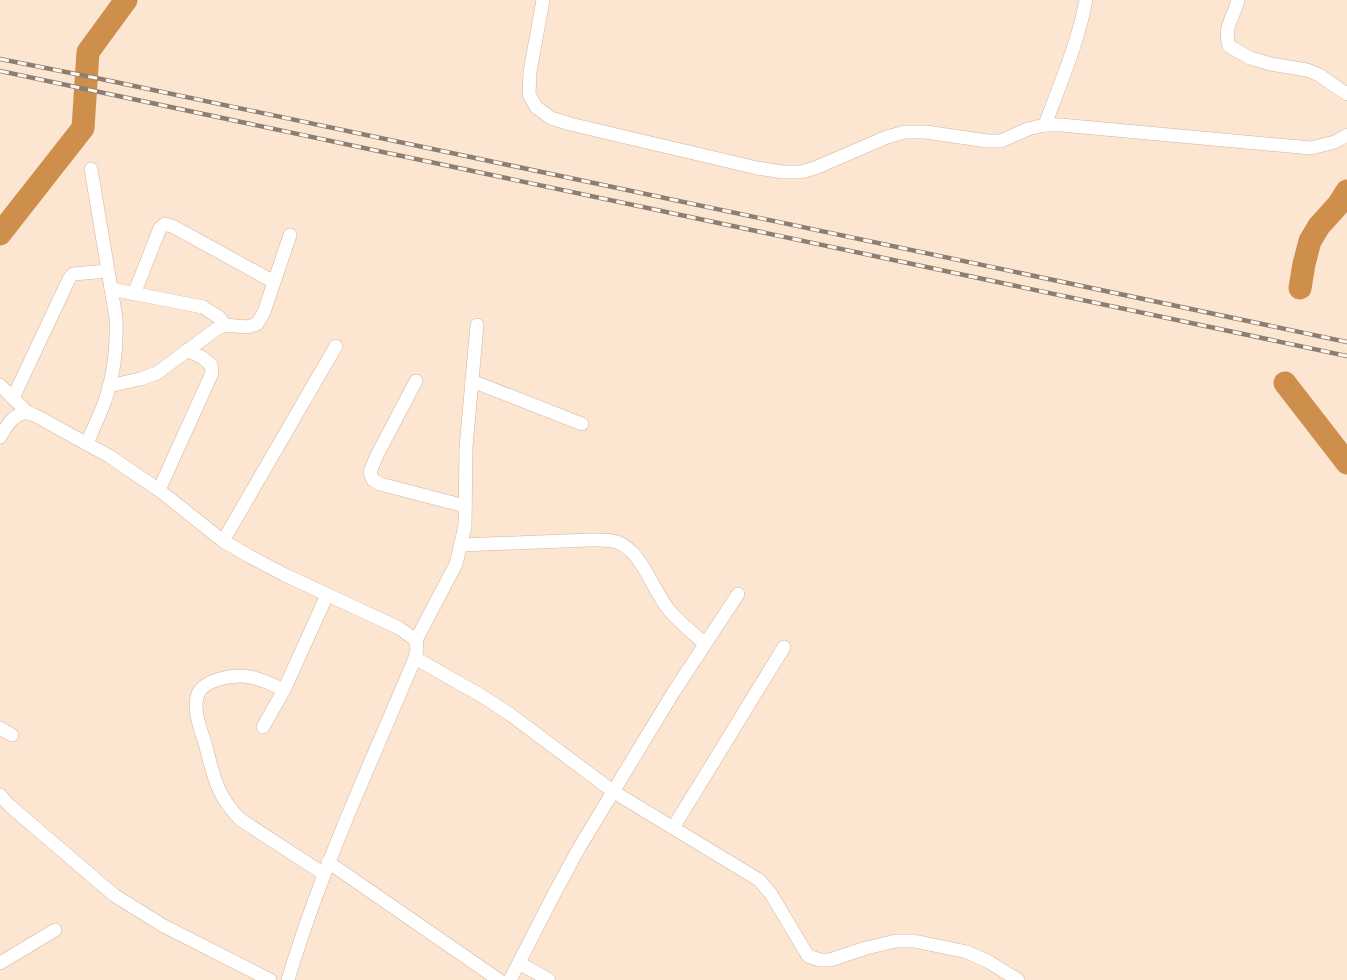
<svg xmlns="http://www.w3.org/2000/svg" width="1347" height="980" font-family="Jost,sans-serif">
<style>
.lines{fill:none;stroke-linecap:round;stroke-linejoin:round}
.river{stroke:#ce8e4c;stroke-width:23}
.street-casing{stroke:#d0b59c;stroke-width:14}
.street{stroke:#fff;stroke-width:13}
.rail-casing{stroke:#8f7e6f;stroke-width:4.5}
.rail{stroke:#fdf7f1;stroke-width:3;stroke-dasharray:9;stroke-linecap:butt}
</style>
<rect width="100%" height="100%" fill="#fde6d1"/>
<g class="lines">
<g class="river">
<polyline points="0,234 83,128 88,52 126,0"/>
<polyline points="1300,288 1304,264 1310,241 1319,226 1338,205 1347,191"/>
<polyline points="1285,383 1347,463"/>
</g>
<defs>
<g id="street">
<polyline points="543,0 530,72 529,94 536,107 551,118 570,124 757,168 783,172 801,172 815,168 887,137 905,132 926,132 987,141 1001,141 1028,129 1045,125 1061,125 1311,148 1335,142 1347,135"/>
<path d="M 1238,0 C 1234,17 1223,27 1229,46 L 1250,58 L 1271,64 L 1307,70 L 1319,75 L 1347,94"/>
<path d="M 1045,125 C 1060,84 1078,43 1086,0"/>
<polyline points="111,289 203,307 220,318 224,325"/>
<polyline points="134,294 160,228 165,224 174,227 274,282"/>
<polyline points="416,381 377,455 370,472 373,480 380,484 465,506"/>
<polyline points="472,381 582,424"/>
<polyline points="0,385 28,413"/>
<polyline points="109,386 140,379 157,373 215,330 224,325 247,327 257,324 264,312 290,235"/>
<polyline points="13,398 69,279 73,274 108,271"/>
<path d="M 0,437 C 6,427 14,412 28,413 C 31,413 36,416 40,418 L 109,456 L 159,490 L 223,541 L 249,556 L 283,574 L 399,628 L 416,640 L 417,649 L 415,658 C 370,765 321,869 288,980"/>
<path d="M 87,444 C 92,431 98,419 103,406 C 114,378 117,348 116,318 L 91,169"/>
<polyline points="159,490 212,373 211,365 203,358 187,350"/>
<polyline points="223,541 336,346"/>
<path d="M 461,545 L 589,540 C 598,540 608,539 617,542 C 643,552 652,590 669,610 C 678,621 694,634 705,644"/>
<polyline points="416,640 456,564 465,526 466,447 477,325"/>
<polyline points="415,658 482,696 508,713 614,792 759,880 771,894 808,956 820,960 830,960 866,948 896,941 914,941 967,952 989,962 1018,980"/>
<path d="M 284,690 C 273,685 262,679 250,677 C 235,674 201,679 197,697 C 193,713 202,732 206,747 C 214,778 218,798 241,820 L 324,874"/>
<polyline points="263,727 284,690 327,595"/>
<polyline points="0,728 12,735"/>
<polyline points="0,795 10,806 114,895 162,925 270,980"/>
<polyline points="673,828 784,647"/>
<polyline points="328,862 499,980"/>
<polyline points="0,963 55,930"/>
<polyline points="519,963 549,980"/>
<polyline points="510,980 552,898 579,848 673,693 738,594"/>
</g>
</defs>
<use href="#street" class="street-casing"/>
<use href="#street" class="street"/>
<defs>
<g id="rail">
<polyline points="0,59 101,79 1347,342"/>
<polyline points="0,71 1347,356"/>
</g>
</defs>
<use href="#rail" class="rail-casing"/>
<use href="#rail" class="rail"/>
</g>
</svg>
